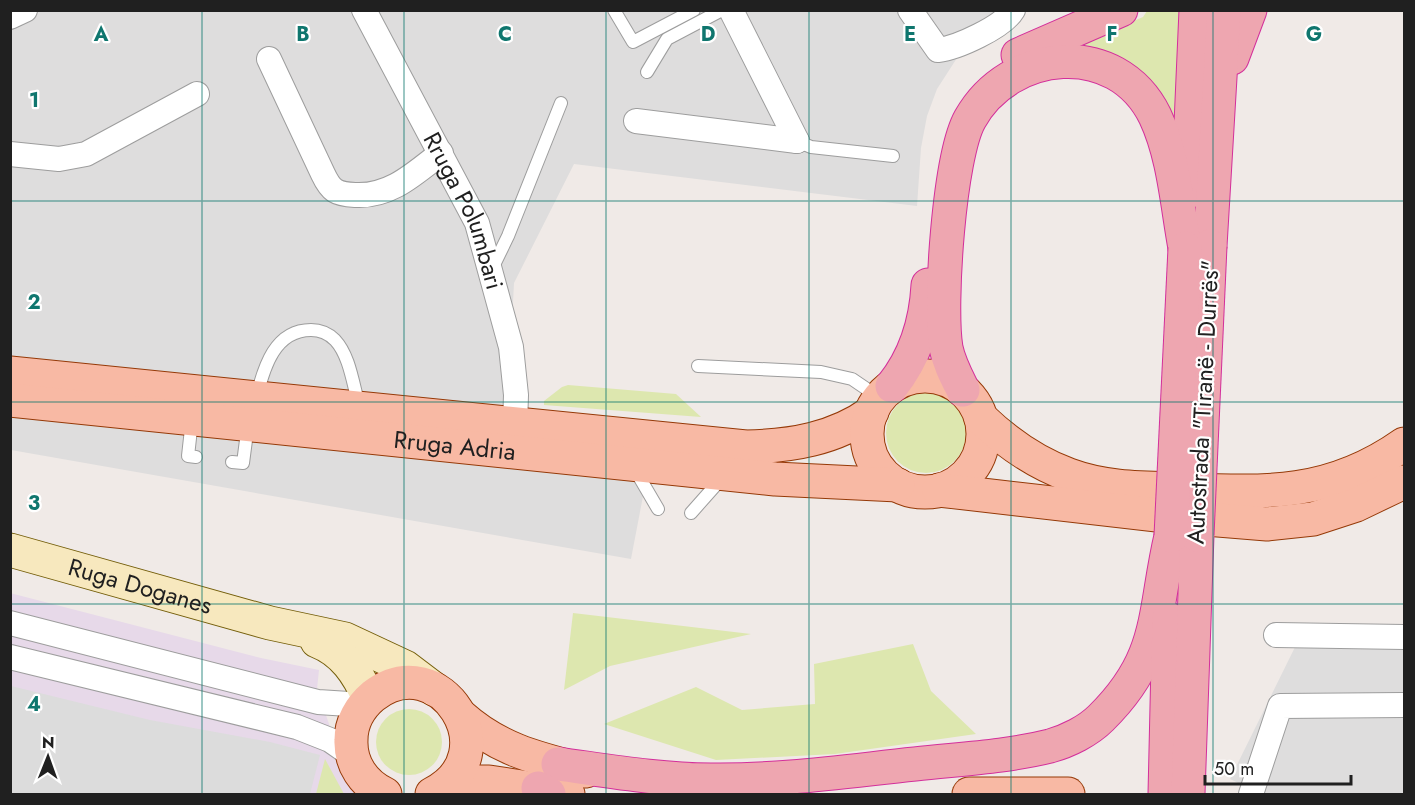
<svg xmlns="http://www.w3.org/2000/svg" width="1415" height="805" font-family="Jost,sans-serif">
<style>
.residential{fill:#dedddd}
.industrial{fill:#e7d9e9}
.grass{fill:#dde7af}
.parking{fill:#dcdcdc}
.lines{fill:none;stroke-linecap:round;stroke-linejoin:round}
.service-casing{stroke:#9d9d9d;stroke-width:14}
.minor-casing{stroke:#9d9d9d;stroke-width:26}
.secondary-casing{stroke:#745e0a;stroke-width:35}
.primary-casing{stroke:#953907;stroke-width:35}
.trunk-casing{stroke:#d32f9b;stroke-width:35}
.service{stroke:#fff;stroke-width:12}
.minor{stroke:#fff;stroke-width:24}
.secondary{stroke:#f7e8be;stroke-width:33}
.primary{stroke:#f8b9a4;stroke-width:33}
.trunk{stroke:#eea6b0;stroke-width:33}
.trunk-bridge-casing{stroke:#d32f9b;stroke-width:35;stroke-linecap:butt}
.trunk-bridge{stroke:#eea6b0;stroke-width:33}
.grid{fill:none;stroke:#0f766e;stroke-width:1.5;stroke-opacity:0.55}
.labels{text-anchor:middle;stroke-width:4.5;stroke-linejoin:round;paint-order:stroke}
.street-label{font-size:24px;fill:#202020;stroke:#fff}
.grid-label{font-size:20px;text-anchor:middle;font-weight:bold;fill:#0f766e;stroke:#fff;stroke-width:4.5;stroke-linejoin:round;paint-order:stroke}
</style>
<rect width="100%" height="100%" fill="#f0eae7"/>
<g class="residential">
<polygon points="10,11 1007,11 965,31 957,58 937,89 927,116 921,148 917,206 574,164 514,283 505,456 648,470 631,559 11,450"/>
<polygon points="1298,641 1404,643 1404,794 1256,794 1257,792 1230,779"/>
</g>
<polygon class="industrial" points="10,593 261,658 319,670 317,689 340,756 367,794 11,794"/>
<g class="grass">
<polygon points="1147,11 1181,11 1177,129 1073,47 1143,17"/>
<polygon points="568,385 676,394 701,417 544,405 544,401 562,387"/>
<circle cx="926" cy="433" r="40"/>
<polygon points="573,613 751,634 610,666 564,690"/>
<polygon points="913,644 931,691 976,734 835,754 716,760 604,724 696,687 742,710 815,704 814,664"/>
<circle cx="409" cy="742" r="33"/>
<polygon points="325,759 344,794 316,794"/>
</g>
<polygon class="parking" points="11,686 150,720 270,742 320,755 310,794 11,794"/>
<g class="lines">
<defs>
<g id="service">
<polyline points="614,10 633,42 694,10"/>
<polyline points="647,72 667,39 722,10"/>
<polyline points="797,141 811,147 893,156"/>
<polyline points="492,269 508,236 561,103"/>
<polyline points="698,366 821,372 852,379 880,398"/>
<path d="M 257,395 C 264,367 275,330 311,330 C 320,330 328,333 335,340 C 350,356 353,385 359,405"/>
<polyline points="192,420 188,456 196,457"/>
<polyline points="232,462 243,463 248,425"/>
<polyline points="634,468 658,509"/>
<polyline points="691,513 722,478"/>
</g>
<g id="minor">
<path id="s1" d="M 364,10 L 477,223 L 511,347 L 516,395 L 515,425"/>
<polyline points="731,10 797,141"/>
<path d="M 910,10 L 938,50 C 957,48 1003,27 1013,10"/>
<polyline points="10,17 25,10"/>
<path d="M 269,59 L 323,174 C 331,191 336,194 355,195 C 390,197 414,174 441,153"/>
<polyline points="636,121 797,141"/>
<polyline points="10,154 59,159 86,154 197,94"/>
<polyline points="10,623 318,702 364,705"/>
<polyline points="1276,635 1404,637"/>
<polyline points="10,657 297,727 330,740 353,756"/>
<polyline points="1251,794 1280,706 1404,705"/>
</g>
<g id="secondary">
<path id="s2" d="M 10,550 L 270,623 L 345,639 L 405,667 L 434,689"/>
<path d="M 317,641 C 343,651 358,673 369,699"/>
</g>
<g id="primary">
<path d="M 10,373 L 746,447 C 791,446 835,439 872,412"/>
<circle cx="925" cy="434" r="58"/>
<path id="s3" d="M 10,400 L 775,479 L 898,485"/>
<path d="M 981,418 C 1006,442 1036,463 1069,475 C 1104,488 1140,488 1177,489 C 1264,493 1329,497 1404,444"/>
<polyline points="939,490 1157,515 1267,524 1313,519 1356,505 1404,482"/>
<path d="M 461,716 C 499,750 539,759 586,771"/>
<polyline points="440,791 468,782 489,782 568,794"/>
<path d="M 385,794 C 364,784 350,764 351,740 C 351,723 360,707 373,696 C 439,644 511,754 432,794"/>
<polyline points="969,794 1068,794"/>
</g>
<g id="trunk">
<polyline points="1018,55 1121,10"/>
<polyline points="1232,58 1250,10"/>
<polyline points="1188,192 1196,10"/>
<polyline points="1210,246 1224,10"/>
<path d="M 892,386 C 916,356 926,323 928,285"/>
<path d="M 963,390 C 956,376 949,363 946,348 C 939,306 949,156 970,119 C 1009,49 1116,37 1155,116 C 1174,156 1177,205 1185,248"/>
<path d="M 558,764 C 609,771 660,780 711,780 C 779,781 847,771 915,764 C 959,759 1006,757 1050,746 C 1068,741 1088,731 1101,718 C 1163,657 1153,613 1171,536"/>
<polyline points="538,788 549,794"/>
<polyline points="1165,794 1169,619"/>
<polyline points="1188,794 1197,535"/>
</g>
</defs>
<use href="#service" class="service-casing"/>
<use href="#minor" class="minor-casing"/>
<use href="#secondary" class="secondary-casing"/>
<use href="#primary" class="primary-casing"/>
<use href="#trunk" class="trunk-casing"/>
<use href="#service" class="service"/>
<use href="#minor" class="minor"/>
<use href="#secondary" class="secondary"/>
<use href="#primary" class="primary"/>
<use href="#trunk" class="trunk"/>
<defs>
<g id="trunk-bridge">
<polyline points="1197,535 1210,246"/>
<polyline points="1171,536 1185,248"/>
</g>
</defs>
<use href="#trunk-bridge" class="trunk-bridge-casing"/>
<use href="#trunk-bridge" class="trunk-bridge"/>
</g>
<path class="grid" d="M 202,10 L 202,794M 404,10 L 404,794M 606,10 L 606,794M 809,10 L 809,794M 1011,10 L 1011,794M 1213,10 L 1213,794M 10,201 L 1404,201M 10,402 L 1404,402M 10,604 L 1404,604"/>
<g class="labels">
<g class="street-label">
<text dy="8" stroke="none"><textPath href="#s1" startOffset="225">Rruga Polumbari</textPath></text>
<text transform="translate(1203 402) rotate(-87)" y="8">Autostrada "Tiranë - Durrës"</text>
<text dy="8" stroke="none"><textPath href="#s3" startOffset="447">Rruga Adria</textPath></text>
<text dy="8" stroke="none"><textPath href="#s2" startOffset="135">Ruga Doganes</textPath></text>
</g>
</g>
<g class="grid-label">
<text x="101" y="41">A</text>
<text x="303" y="41">B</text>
<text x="505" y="41">C</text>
<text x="708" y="41">D</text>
<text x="910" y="41">E</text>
<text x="1112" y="41">F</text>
<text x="1314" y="41">G</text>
<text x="34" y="107">1</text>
<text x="34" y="309">2</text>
<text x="34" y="510">3</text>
<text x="34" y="711">4</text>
</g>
<rect width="1415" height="805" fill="none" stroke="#202020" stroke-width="24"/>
<g transform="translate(48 757) rotate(1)" stroke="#ffffff" stroke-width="4.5" paint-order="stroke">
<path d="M0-4.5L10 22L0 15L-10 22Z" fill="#202020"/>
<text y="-9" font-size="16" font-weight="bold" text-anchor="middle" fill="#202020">N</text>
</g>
<path d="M1205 775v9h146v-9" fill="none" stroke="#202020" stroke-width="3"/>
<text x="1214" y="775" font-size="18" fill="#202020" stroke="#ffffff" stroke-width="4.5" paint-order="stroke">50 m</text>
</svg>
